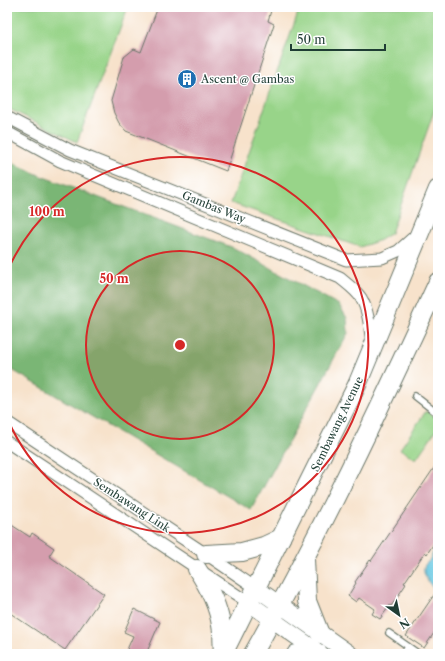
<svg xmlns="http://www.w3.org/2000/svg" width="445" height="661" font-family="'Libre Caslon Text',serif">
<style>
.green{fill:#98d489;stroke:#5c885e}
.forest{fill:#7ab675;stroke:#4c7a54}
.water{fill:#64c7e2;stroke:#42828b}
.building{fill:#d49dad}
.lines{fill:none;stroke-linecap:round;stroke-linejoin:round}
.lane-casing{stroke:#6b7769;stroke-width:8}
.street-casing{stroke:#6b7769;stroke-width:13}
.secondary-casing{stroke:#6b7769;stroke-width:18}
.primary-casing{stroke:#6b7769;stroke-width:20}
.lane{stroke:#fff;stroke-width:5.5}
.street{stroke:#fff;stroke-width:11}
.secondary{stroke:#fff;stroke-width:16}
.primary{stroke:#fff;stroke-width:18}
.ring{fill:none;stroke:#d62828;stroke-width:2}
.labels{text-anchor:middle;stroke-width:3;stroke-linejoin:round;paint-order:stroke}
.poi-label{font-size:11px;fill:#1f3d34;stroke:#fff;text-anchor:start}
.street-label{font-size:11px;fill:#1f3d34;stroke:#fff}
.centre{fill:#d62828;stroke:#fff;stroke-width:2}
.ring-label{font-size:12px;text-anchor:middle;font-weight:bold;fill:#d62828;stroke:#fff;stroke-width:3;stroke-linejoin:round;paint-order:stroke}
</style>
<rect width="100%" height="100%" fill="#fff"/>
<filter id="ink" filterUnits="userSpaceOnUse"><feTurbulence type="fractalNoise" baseFrequency=".025" numOctaves="2"/><feDisplacementMap in="SourceGraphic" scale="8" xChannelSelector="R" yChannelSelector="G"/><feConvolveMatrix kernelMatrix="1 2 1 2 8 2 1 2 1" color-interpolation-filters="sRGB"/></filter>
<filter id="wash" filterUnits="userSpaceOnUse"><feTurbulence type="fractalNoise" baseFrequency=".012" numOctaves="4" result="noise"/><feDisplacementMap in="SourceGraphic" scale="16" xChannelSelector="R" yChannelSelector="G"/><feGaussianBlur stdDeviation="0.9" result="paint"/><feColorMatrix in="noise" values="0 0 0 0 0 0 0 0 0 0 0 0 0 0 0 0 0 1.4 0 .05"/><feComposite in="paint" operator="in"/></filter>
<g filter="url(#wash)">
<rect width="100%" height="100%" fill="#f7e2cb"/>
<g class="green">
<polygon points="7,7 128,7 77,142 7,108"/>
<polygon points="300,7 438,7 438,100 391,233 378,241 360,247 231,203"/>
<polygon points="426,411 438,419 438,427 416,459 400,449"/>
</g>
<polygon class="forest" points="7,160 41,176 234,248 339,305 347,318 348,333 251,510 7,367"/>
<path class="water" d="M 438,544 L 438,593 C 432,587 420,574 425,565 C 426,563 430,561 431,558 C 433,553 434,548 438,544 Z"/>
<g id="blocks">
<g class="building">
<polygon points="158,7 272,7 268,21 274,24 226,171 126,131 119,123 114,113 111,101 124,57 134,49 141,52"/>
<polygon points="438,462 438,537 427,554 425,552 404,583 406,584 394,602 391,606 390,605 380,619 372,614 375,609 359,598 356,602 348,596 356,583 355,582 370,560 371,561"/>
<polygon points="7,522 30,537 32,533 54,548 49,556 104,594 65,650 7,611"/>
<polygon points="438,589 438,627 424,648 406,636"/>
<polygon points="134,609 160,622 146,654 125,654 133,636 124,632"/>
</g>
</g>
</g>
<g filter="url(#ink)">
<use href="#blocks" fill-opacity="0" stroke="#6b7769" stroke-width="1"/>
<g class="lines">
<defs>
<g id="lane">
<polyline points="415,396 438,414"/>
<polyline points="389,633 419,654"/>
<polyline points="403,654 408,647"/>
</g>
<g id="street">
<polyline points="7,117 70,150 346,260 382,258 398,251 417,234"/>
<path d="M 7,132 L 60,161 L 340,278 C 347,284 356,290 361,298 C 369,311 370,330 372,345"/>
<polyline points="7,422 206,554 256,588"/>
<polyline points="7,442 249,603"/>
</g>
<g id="secondary">
<polyline points="256,588 350,654"/>
<polyline points="249,603 321,654"/>
</g>
<g id="primary">
<polyline points="206,554 242,552 264,546 281,538"/>
<polyline points="305,559 307,601 320,634"/>
<path d="M 197,569 C 208,586 218,604 221,625 C 223,634 222,644 223,653"/>
<polyline points="223,654 357,385 438,189"/>
<path d="M 253,654 C 321,533 380,408 438,282"/>
<polyline points="296,654 306,654"/>
</g>
</defs>
<use href="#lane" class="lane-casing"/>
<use href="#street" class="street-casing"/>
<use href="#secondary" class="secondary-casing"/>
<use href="#primary" class="primary-casing"/>
<use href="#lane" class="lane"/>
<use href="#street" class="street"/>
<use href="#secondary" class="secondary"/>
<use href="#primary" class="primary"/>
</g>
</g>
<circle cx="180" cy="345" r="94" fill="#d62828" fill-opacity=".12"/>
<g class="ring">
<circle cx="180" cy="345" r="94"/>
<path d="M8 270A188 188 0 1 1 8 420"/>
</g>
<defs>
<symbol id="building-disc" viewBox="-11 -11 22 22"><circle r="9.5" fill="#1f6fb2" stroke="#fff"/><path d="M-4-6H4V6H1V3H-1V6H-4ZM-2.5-4.3h1.7v1.8h-1.7ZM.8-4.3h1.7v1.8H.8ZM-2.5-1h1.7V.8h-1.7ZM.8-1h1.7V.8H.8Z" fill="#fff"/></symbol>
</defs>
<g fill-rule="evenodd">
<use href="#building-disc" x="176" y="68" width="22" height="22"/>
</g>
<g class="labels">
<g class="poi-label">
<text x="201" y="83">Ascent @ Gambas</text>
</g>
<g class="street-label">
<text transform="translate(214 207) rotate(22)" y="4">Gambas Way</text>
<text transform="translate(337 424) rotate(-64)" y="4">Sembawang Avenue</text>
<text transform="translate(132 505) rotate(33)" y="4">Sembawang Link</text>
</g>
</g>
<circle cx="180" cy="345" r="6" class="centre"/>
<g class="ring-label">
<text x="47" y="216">100 m</text>
<text x="114" y="283">50 m</text>
</g>
<rect width="445" height="661" fill="none" stroke="#fff" stroke-width="24"/>
<g transform="translate(399 615) rotate(147)" stroke="#ffffff" stroke-width="3" paint-order="stroke">
<path d="M0-3L7 15L0 10L-7 15Z" fill="#1f3d34"/>
<text y="-6" font-size="11" font-weight="bold" text-anchor="middle" fill="#1f3d34">N</text>
</g>
<path d="M291 44v6h94v-6" fill="none" stroke="#1f3d34" stroke-width="2"/>
<text x="297" y="44" font-size="12" fill="#1f3d34" stroke="#ffffff" stroke-width="3" paint-order="stroke">50 m</text>
</svg>
